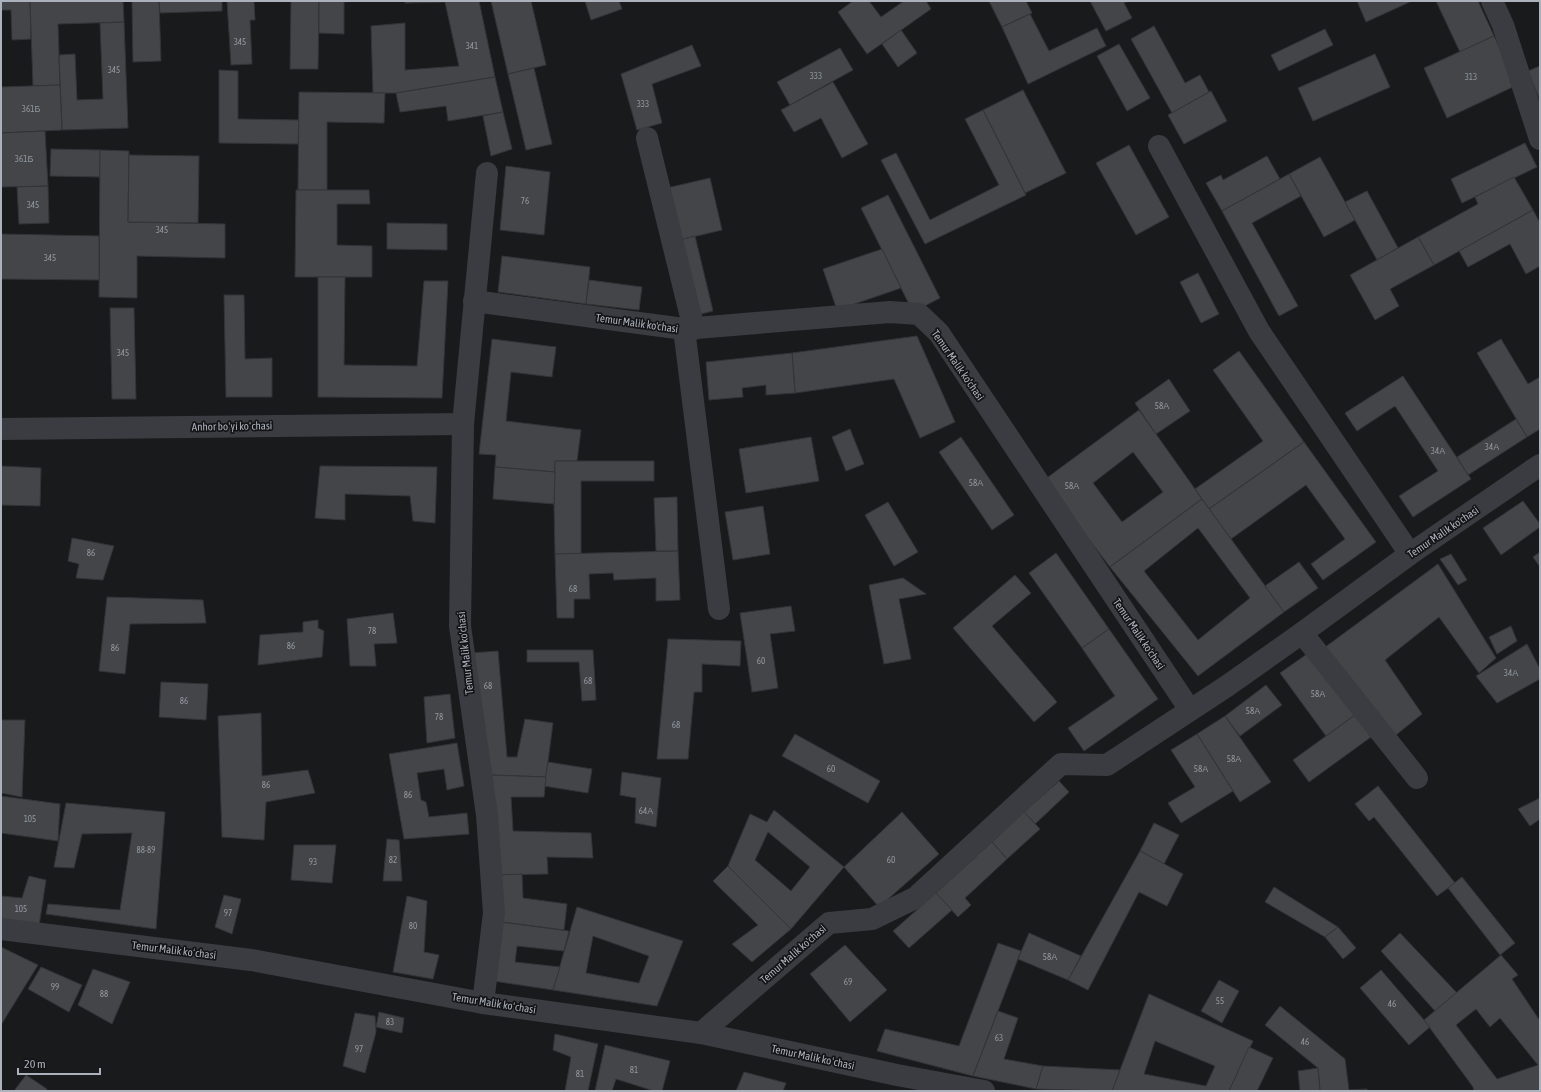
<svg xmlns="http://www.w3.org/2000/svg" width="1541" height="1092" font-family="'Asap Condensed',sans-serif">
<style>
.building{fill:#434549;stroke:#333438;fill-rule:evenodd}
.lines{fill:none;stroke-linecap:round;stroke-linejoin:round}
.minor{stroke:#3a3c41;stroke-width:22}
.labels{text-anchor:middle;stroke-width:3.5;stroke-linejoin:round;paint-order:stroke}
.number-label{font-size:9px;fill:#91979f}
.street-label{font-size:11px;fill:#abb2bc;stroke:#141417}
</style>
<rect width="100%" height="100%" fill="#191a1c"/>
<g class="building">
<polygon points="1,1 30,1 31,39 12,40 11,10 1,10"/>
<polygon points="30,1 123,1 124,22 58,24 60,85 33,86"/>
<polygon points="132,1 159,1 161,61 133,62"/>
<polygon points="159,1 222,1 222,11 160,13"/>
<polygon points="227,1 254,1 255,20 250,20 252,64 231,65"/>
<polygon points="291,1 319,1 318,69 290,69"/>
<polygon points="319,1 357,1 344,2 344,34 319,33"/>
<polygon points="405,1 479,1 495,77 396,93 373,93 371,26 405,23 405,70 459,66 445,2 405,3"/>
<polygon points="491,1 531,1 546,65 508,74"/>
<polygon points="585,1 619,1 622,9 591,20"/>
<polygon points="853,1 869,1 881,17 904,1 926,1 931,9 867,54 838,12"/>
<polygon points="989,1 1026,1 1032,13 1002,27"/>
<polygon points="1090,1 1129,1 1124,3 1132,18 1106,31"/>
<polygon points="1357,1 1412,1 1366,22"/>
<polygon points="1436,1 1478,1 1494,36 1460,52"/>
<polygon points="1030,14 1049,51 1097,28 1106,46 1028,84 1002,27"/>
<polygon points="124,22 128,128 62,130 59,55 75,54 77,100 103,99 100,23"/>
<polygon points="1154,26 1185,83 1200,75 1209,92 1172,113 1131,39"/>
<polygon points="1325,29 1333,45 1279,71 1271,55"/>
<polygon points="901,30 917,53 898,67 882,44"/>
<polygon points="1494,36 1517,85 1447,118 1424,68"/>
<polygon points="1119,44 1150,98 1127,111 1097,56"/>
<polygon points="692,45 701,66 652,84 662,123 637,130 621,74"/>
<polygon points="840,48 853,70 790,105 777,82"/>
<polygon points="1375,54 1390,87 1313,121 1298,88"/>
<polygon points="1540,66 1540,100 1528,71"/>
<polygon points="534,68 552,144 526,150 508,74"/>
<polygon points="219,70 238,71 238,119 299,120 298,144 219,143"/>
<polygon points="495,77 503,112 448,121 446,106 400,112 396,93"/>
<polygon points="833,82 868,144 842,158 821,118 794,132 781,110"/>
<polygon points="60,85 62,130 1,133 1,87"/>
<polygon points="1023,90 1066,173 1025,193 983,110"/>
<polygon points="1211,91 1227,121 1184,144 1168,115"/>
<polygon points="299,92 385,93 384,123 327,122 327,190 298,190"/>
<polygon points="983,110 1026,195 925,244 881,160 896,153 930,220 999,185 965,119"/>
<polygon points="503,112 512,149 491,156 483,116"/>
<polygon points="45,131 48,186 1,187 1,133"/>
<polygon points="1525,143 1537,167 1462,203 1451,179"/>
<polygon points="1129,145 1169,217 1136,235 1096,163"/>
<polygon points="51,149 100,150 100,177 50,176"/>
<polygon points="100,150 129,151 128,222 225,224 225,258 137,256 137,298 99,297"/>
<polygon points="129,155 199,156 198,223 128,222"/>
<polygon points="1267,156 1280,179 1222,211 1206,183 1221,175 1223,180"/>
<polygon points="1320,157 1355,220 1324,237 1289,174"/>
<polygon points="506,166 550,172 544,235 500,230"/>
<polygon points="1289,174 1301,196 1252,223 1298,306 1279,316 1222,211"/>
<polygon points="1514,177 1533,210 1434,265 1418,237 1478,204 1475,197"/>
<polygon points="710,178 722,230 680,240 667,188"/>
<polygon points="48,186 49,223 19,224 17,187"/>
<polygon points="296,190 369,190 370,204 337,204 337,245 372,246 372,277 295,277"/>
<polygon points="1367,191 1398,248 1377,260 1345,202"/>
<polygon points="888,195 940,298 913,312 861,208"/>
<polygon points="1533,210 1540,223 1540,266 1526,274 1510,244 1468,267 1459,251"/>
<polygon points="387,223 447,224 447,250 387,249"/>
<polygon points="1,234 99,236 99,280 1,279"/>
<polygon points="695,236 713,311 697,315 680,240"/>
<polygon points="1418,237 1434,265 1390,289 1399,306 1375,320 1350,275"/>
<polygon points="882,249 901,288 837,310 823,269"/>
<polygon points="502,256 590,267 586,304 498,292"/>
<polygon points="1198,273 1219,314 1201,323 1180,282"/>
<polygon points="318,277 345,277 344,365 417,366 424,281 448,281 442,398 318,397"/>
<polygon points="589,280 642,287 639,310 586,304"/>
<polygon points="224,295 244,295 245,359 272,358 272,397 226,397"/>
<polygon points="110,308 134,308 136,399 112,399"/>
<polygon points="917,336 955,422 920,438 894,379 795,393 792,353"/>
<polygon points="492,339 556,347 552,377 511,372 506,421 581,430 577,461 555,461 555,472 495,467 496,455 479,454"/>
<polygon points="1501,339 1528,384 1540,377 1540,429 1527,437 1477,353"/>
<polygon points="1239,351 1304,442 1209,509 1195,489 1263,441 1213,370"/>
<polygon points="792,353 795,393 766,395 766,385 742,388 743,397 709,400 706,362"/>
<polygon points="1403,376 1471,479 1413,517 1399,496 1438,471 1395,406 1357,431 1345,413"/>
<polygon points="1169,379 1190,411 1156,434 1135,403"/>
<path d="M 1139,410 L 1202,499 L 1110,567 L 1044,480 ZM 1133,452 L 1163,492 L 1122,522 L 1093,483 Z"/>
<polygon points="1516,419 1527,437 1468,475 1457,457"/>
<polygon points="850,429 864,464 846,471 832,437"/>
<polygon points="811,437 819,481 746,493 739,449"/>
<polygon points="961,437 1014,515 992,530 939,452"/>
<polygon points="1304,442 1376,542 1323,580 1311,564 1345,539 1306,485 1231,539 1209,509"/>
<polygon points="555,461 654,461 654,481 581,481 581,554 555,554 554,504"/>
<polygon points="1,466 41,468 40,506 1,505"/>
<polygon points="320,466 437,467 435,523 413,521 410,496 345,494 345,520 315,518"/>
<polygon points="495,467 555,472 554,504 493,499"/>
<polygon points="677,497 678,551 656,551 654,498"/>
<path d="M 1202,499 L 1284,612 L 1198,676 L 1110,567 ZM 1198,528 L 1250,598 L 1198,640 L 1144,571 Z"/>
<polygon points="1523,501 1540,524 1540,527 1501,555 1483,528"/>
<polygon points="888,502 918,552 894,566 865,515"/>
<polygon points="763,506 770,554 733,560 725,512"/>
<polygon points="72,538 114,546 103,580 76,578 79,564 68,561"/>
<polygon points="678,551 680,600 656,601 656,578 614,580 613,573 589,574 590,599 574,599 574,618 557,618 555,554"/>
<polygon points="1540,552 1540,567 1533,557"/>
<polygon points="1056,553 1109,629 1082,648 1029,573"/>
<polygon points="1451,554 1467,580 1458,585 1440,559"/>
<polygon points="1299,562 1318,588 1284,612 1265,586"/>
<polygon points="1438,564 1496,658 1479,673 1439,617 1385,660 1422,714 1391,739 1324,648"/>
<polygon points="1015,575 1031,593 992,626 1057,702 1034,722 953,628"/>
<polygon points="903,578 926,594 899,599 911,659 884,664 869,585"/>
<polygon points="107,597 203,600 206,623 130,624 125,674 99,671"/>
<polygon points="791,606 795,631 770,634 778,688 752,692 740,613"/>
<polygon points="393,613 397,643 374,644 376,666 350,666 347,619"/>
<polygon points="318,620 318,628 324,631 322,657 258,665 260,635 303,632 303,622"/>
<polygon points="1511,626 1517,641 1497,654 1489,637"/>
<polygon points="1109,629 1158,699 1084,751 1068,728 1115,696 1082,648"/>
<polygon points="668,639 741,641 740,666 702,664 702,692 694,692 688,759 657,759"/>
<polygon points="1527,644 1540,669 1540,679 1497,703 1476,676"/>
<polygon points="527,650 593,650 596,700 582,701 579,662 527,662"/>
<polygon points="498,651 507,757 517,757 525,719 553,723 546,777 490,775 471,653"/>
<polygon points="1310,652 1355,715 1326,736 1280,673"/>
<polygon points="161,682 208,684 206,720 159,717"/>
<polygon points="1266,685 1282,705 1240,736 1225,716"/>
<polygon points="450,694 455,738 427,743 424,697"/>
<polygon points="261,713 262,776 308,770 315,793 266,802 264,840 222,837 218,716"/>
<polygon points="1355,715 1371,737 1309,782 1293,760"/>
<polygon points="1225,716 1271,782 1240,802 1197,734"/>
<polygon points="1,720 25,720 22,797 1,793"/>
<polygon points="795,734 880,781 868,803 782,756"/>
<polygon points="1197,734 1233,791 1181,823 1168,803 1195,787 1171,750"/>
<polygon points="457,743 464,786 447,790 444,769 417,773 421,800 426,802 429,817 467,813 469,834 404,839 389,754"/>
<polygon points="548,762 592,769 588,793 544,786"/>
<polygon points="622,772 661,778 656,827 635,823 636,798 620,795"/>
<polygon points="490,775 546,777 544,797 511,797 513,831 591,833 593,858 547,857 548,874 498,875"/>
<polygon points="1059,781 1069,792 1035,824 1024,812"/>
<polygon points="1378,786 1455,883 1437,896 1374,817 1369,821 1355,804"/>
<polygon points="1,796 60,804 58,841 1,833"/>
<polygon points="1540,798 1540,819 1530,826 1518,809"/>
<polygon points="66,803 165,812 156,929 46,914 48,904 120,910 132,833 82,834 74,868 54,867"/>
<path d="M 774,810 L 844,867 L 791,929 L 728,866 L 750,814 L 767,822 ZM 768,832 L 810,867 L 791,891 L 755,860 Z"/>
<polygon points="902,812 939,854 879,907 844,867"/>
<polygon points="1024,812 1040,829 1007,859 992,842"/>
<polygon points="1154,823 1179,835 1164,864 1140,851"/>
<polygon points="387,839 399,840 402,881 383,881"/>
<polygon points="992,842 1007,859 965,898 971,905 958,917 936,893"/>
<polygon points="294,845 336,845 332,883 291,880"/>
<polygon points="1140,851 1183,874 1167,906 1139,892 1088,990 1068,980"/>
<polygon points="728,866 791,929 752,962 732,944 758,925 713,881"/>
<polygon points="522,874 523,898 567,904 564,930 501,922 498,875"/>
<polygon points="29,876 46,880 39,926 1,921 1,896 22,898"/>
<polygon points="1462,877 1515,943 1500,955 1448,888"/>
<polygon points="1274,887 1338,927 1325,937 1265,902"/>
<polygon points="936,893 952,910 909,948 893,931"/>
<polygon points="224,895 241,899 232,934 215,927"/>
<polygon points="407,896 427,901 424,952 439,955 433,979 393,972"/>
<path d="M 577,907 L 683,941 L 657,1006 L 553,990 ZM 593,936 L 649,956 L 639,983 L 586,973 Z"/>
<polygon points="501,922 569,931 564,951 517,946 515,962 560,967 553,990 493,981"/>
<polygon points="1338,927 1356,948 1343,959 1325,937"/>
<polygon points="1029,933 1081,956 1068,980 1018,959"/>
<polygon points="1400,933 1457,993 1435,1011 1381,951"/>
<polygon points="998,943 1021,951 973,1076 877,1051 885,1029 959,1046"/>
<polygon points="845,945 887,990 850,1022 810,974"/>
<polygon points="1,947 38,965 1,1025"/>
<path d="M 1501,955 L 1518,975 L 1512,979 L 1540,1021 L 1540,1091 L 1474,1091 L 1473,1087 L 1424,1020 ZM 1476,1009 L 1490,1027 L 1500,1018 L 1538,1065 L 1497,1079 L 1456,1025 Z"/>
<polygon points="41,967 82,985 69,1012 28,989"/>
<polygon points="93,969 130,982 112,1024 78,1005"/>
<polygon points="1381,970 1430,1027 1409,1045 1360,988"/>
<polygon points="1219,980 1239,991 1222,1023 1201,1011"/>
<path d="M 1149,994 L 1253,1041 L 1229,1091 L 1112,1091 ZM 1155,1041 L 1215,1066 L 1206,1086 L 1144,1074 Z"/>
<polygon points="1280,1006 1345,1059 1349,1090 1367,1089 1367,1091 1320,1091 1318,1068 1265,1025"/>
<polygon points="998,1011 1018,1018 1004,1059 1043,1066 1036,1089 973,1076"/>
<polygon points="379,1012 404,1018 402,1033 376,1027"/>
<polygon points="355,1013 375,1016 376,1032 365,1073 343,1066"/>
<polygon points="555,1034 598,1044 588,1091 565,1091 571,1057 553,1050"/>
<polygon points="605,1045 670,1061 662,1091 654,1091 616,1079 612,1091 595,1091"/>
<polygon points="1249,1047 1273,1058 1257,1091 1229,1091"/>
<polygon points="1043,1066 1120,1070 1112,1091 1036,1089"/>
<polygon points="1318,1068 1320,1091 1300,1091 1298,1071"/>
<polygon points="744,1072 786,1083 783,1091 736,1091"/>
<polygon points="26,1075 47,1089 46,1091 14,1091"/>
</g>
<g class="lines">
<g class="minor">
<polyline points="1492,1 1503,25 1540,139"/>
<polyline points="647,138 694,329"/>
<polyline points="1159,146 1259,331 1410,554"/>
<polyline points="474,301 684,329 890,312 919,314 939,333 1190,710"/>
<polyline points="684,329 719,609"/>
<polyline points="1,429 463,424"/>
<polyline points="1302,633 1417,778"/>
<polyline points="1,929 251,960 483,1003 701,1033 897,1075 984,1091"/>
<polyline points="483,1003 494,913 487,815 460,626 463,424 487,173"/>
<polyline points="701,1033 829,923 872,919 915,898 1061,764 1107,765 1227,686 1302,633 1410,554 1540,465"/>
</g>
</g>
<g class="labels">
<g class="number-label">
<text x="240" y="45">345</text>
<text x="472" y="49">341</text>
<text x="114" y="73">345</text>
<text x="816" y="79">333</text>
<text x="1471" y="80">313</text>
<text x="643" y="107">333</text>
<text x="31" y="112">361Б</text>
<text x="24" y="162">361Б</text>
<text x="525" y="204">76</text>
<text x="33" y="208">345</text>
<text x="162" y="233">345</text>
<text x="50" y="261">345</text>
<text x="123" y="356">345</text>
<text x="1162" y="409">58А</text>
<text x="1492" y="450">34А</text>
<text x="1438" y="454">34А</text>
<text x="976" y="486">58А</text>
<text x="1072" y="489">58А</text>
<text x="91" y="556">86</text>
<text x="573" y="592">68</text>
<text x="372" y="634">78</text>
<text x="291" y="649">86</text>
<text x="115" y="651">86</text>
<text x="761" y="664">60</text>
<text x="1511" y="676">34А</text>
<text x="588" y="684">68</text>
<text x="488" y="689">68</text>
<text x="1318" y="697">58А</text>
<text x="184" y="704">86</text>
<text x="1253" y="714">58А</text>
<text x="439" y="720">78</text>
<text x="676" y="728">68</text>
<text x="1234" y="762">58А</text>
<text x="831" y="772">60</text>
<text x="1201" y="772">58А</text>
<text x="266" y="788">86</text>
<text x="408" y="798">86</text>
<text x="646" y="814">64А</text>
<text x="30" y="822">105</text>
<text x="146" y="853">88-89</text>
<text x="393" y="863">82</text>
<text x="891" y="863">60</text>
<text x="313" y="865">93</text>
<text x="21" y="912">105</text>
<text x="228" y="916">97</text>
<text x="413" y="929">80</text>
<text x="1050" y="960">58А</text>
<text x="848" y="985">69</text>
<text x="55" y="990">99</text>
<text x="104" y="997">88</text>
<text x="1220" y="1004">55</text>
<text x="1392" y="1007">46</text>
<text x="390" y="1025">83</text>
<text x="999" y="1041">63</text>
<text x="1305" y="1045">46</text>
<text x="359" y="1052">97</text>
<text x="634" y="1073">81</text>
<text x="580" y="1077">81</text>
</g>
<g class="street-label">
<text transform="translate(637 323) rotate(8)" y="4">Temur Malik ko'chasi</text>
<text transform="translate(958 365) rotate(55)" y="4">Temur Malik ko'chasi</text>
<text transform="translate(232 426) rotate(-1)" y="4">Anhor boʻyi koʻchasi</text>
<text transform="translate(1443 532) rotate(-34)" y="4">Temur Malik ko'chasi</text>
<text transform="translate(1139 634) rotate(56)" y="4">Temur Malik ko'chasi</text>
<text transform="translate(465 653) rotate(-96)" y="4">Temur Malik ko'chasi</text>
<text transform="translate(174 950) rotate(7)" y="4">Temur Malik koʻchasi</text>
<text transform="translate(793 954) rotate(-41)" y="4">Temur Malik ko'chasi</text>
<text transform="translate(494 1003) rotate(9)" y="4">Temur Malik koʻchasi</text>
<text transform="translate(813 1057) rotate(12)" y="4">Temur Malik koʻchasi</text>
</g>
</g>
<rect width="1541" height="1092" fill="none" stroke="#abb2bc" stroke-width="4"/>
<path d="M18 1068v6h82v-6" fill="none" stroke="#abb2bc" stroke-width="2"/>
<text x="24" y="1068" font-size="12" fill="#abb2bc" stroke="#141417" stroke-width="3" paint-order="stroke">20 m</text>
</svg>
